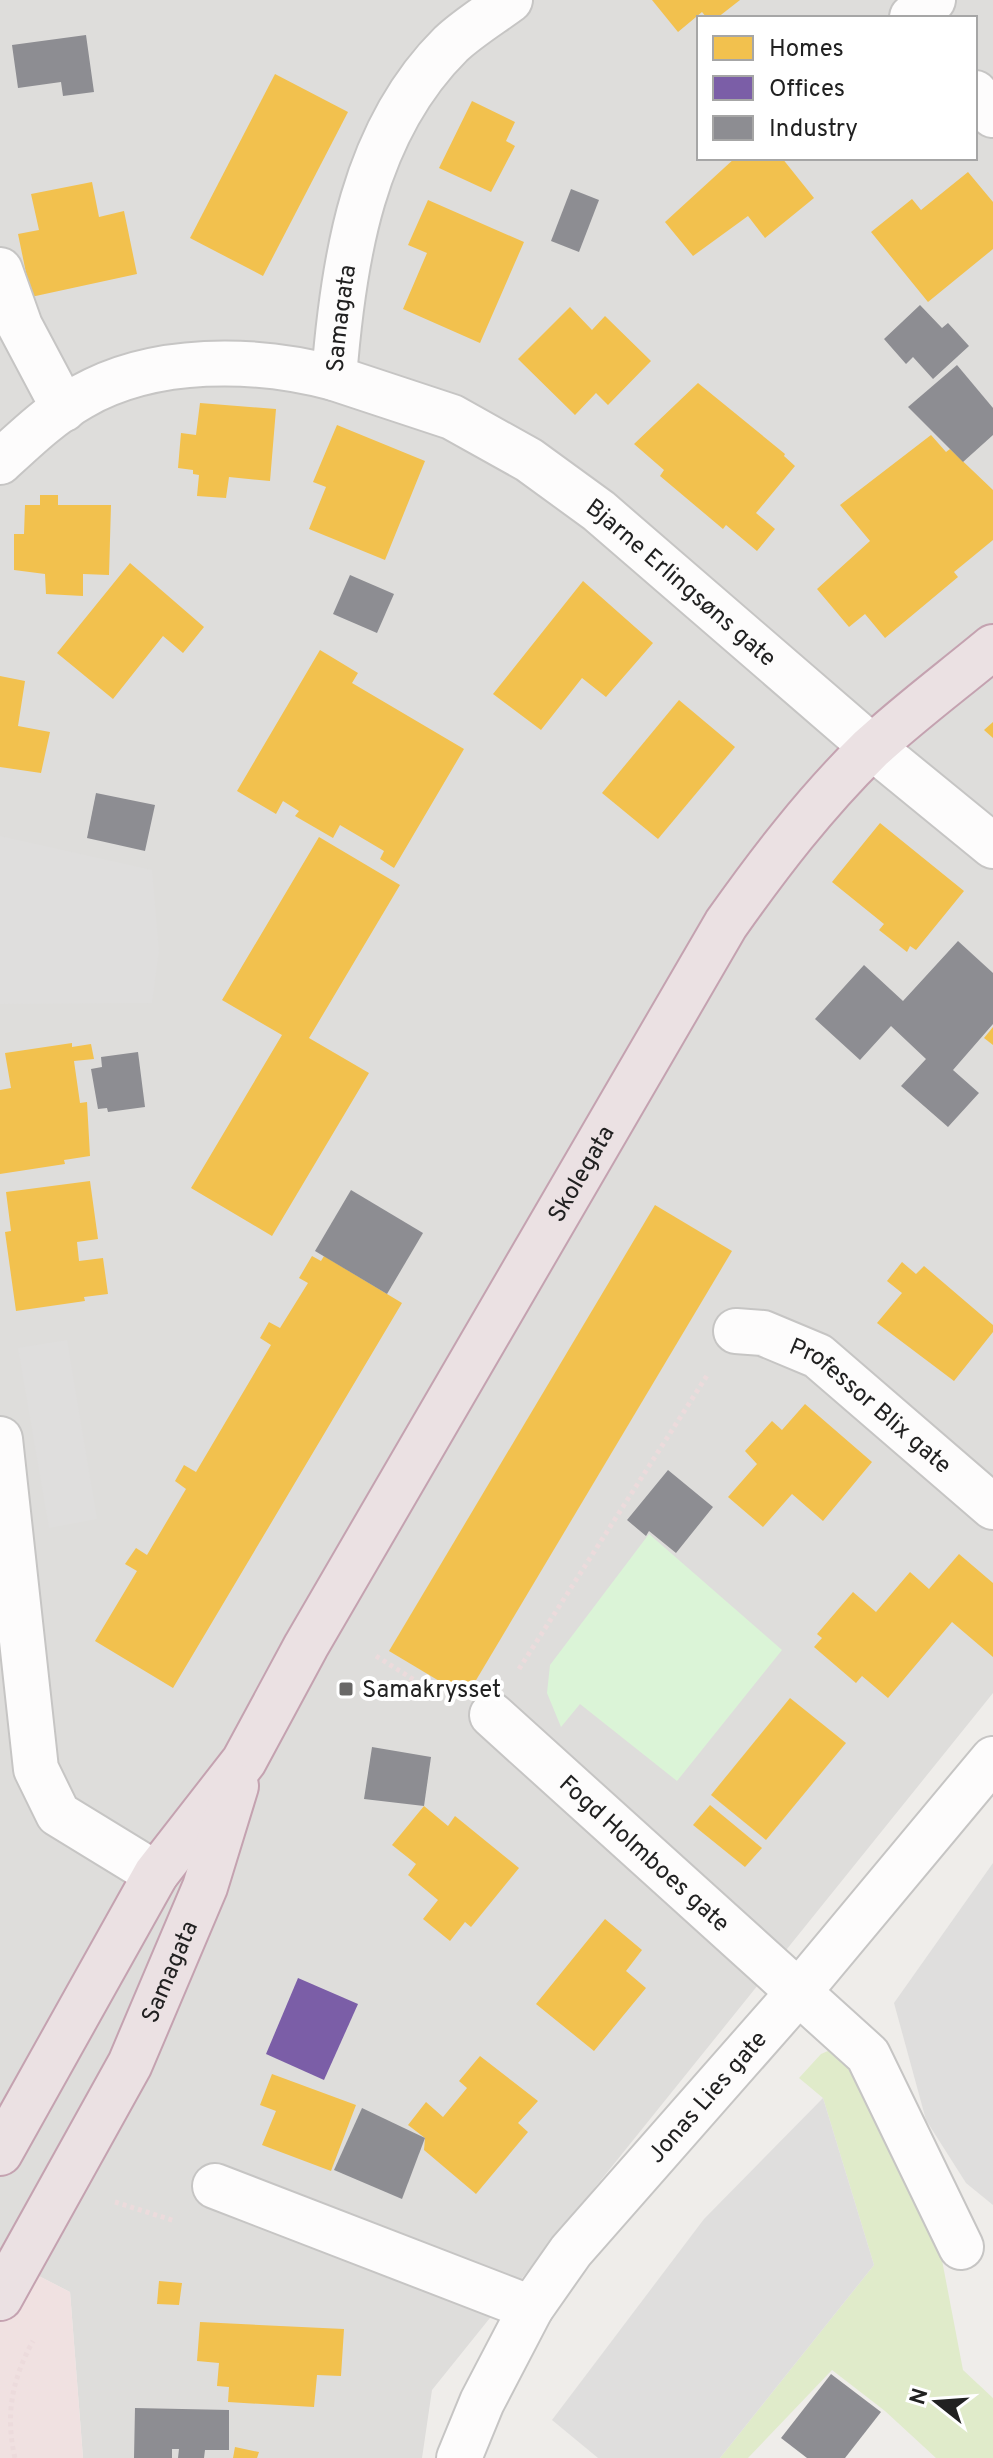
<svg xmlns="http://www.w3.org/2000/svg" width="993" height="2458" font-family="Overpass,sans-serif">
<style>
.residential{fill:#dedddb;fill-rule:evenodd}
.commercial{fill:#f0e1e1}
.grass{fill:#e0ebca}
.park{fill:#dbf4d7}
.parking{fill:#dfdedd}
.homes{fill:#f2c14e}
.offices{fill:#7b5ea7}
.industry{fill:#8d8d92}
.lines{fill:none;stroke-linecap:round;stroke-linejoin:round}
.minor-casing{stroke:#c6c5c4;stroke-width:48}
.highway-casing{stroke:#c4a2b0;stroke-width:48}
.path{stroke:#ecdbdc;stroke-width:5;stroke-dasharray:4 4;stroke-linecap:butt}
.minor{stroke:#fdfcfc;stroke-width:44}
.highway{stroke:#ebe1e3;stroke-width:44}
.poi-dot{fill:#696867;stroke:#fff;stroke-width:3}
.labels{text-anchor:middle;stroke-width:8;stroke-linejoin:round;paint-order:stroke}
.street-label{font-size:24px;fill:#212121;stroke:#fff}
.poi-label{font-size:24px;fill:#212121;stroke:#fff;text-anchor:start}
</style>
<rect width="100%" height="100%" fill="#efedea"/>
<path class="residential" d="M 0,0 L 993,0 L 993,1693 L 432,2390 L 422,2458 L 83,2458 L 70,2292 L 0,2256 ZM 699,18 L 975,18 L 975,158 L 699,158 Z"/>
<polygon class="commercial" points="0,2256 70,2292 83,2458 0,2458"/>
<polygon class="grass" points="837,2047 849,2064 941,2255 963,2370 993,2398 993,2458 936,2458 885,2411 832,2370 748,2458 720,2458 874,2265 823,2098 799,2078 821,2054"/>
<polygon class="park" points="649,1534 782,1650 677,1781 580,1704 561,1727 547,1693 550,1665"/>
<g class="parking">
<polygon points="0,836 152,870 159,951 152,1003 0,1004"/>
<polygon points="67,1340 97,1519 49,1528 18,1348"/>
<polygon points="993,1863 993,2205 966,2183 926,2120 894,2003"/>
<polygon points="823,2098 874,2265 720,2458 598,2458 552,2420 704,2219"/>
</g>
<g class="homes">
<polygon points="652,0 740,0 717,18 707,18 702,12 678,32"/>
<polygon points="275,74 348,112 263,276 190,238"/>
<polygon points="472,101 515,122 506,141 515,146 491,192 439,168"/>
<polygon points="735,158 782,158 814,198 765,238 748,216 693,256 665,222"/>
<polygon points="968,172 993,202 993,249 928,302 871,232 912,199 921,210"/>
<polygon points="92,182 99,217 124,211 137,274 31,297 18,234 39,230 31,194"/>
<polygon points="428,200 524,242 480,343 403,309 427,253 408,245"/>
<polygon points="570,307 592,330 605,316 651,361 608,405 596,393 575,415 518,359"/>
<polygon points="698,383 785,454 784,456 795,466 756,513 775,529 757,551 726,525 723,529 660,476 664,470 634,444"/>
<polygon points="200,403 276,409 270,481 229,477 226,498 197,496 199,475 193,474 193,470 178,468 181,433 196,435"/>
<polygon points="337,425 425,461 385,560 309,529 326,487 313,482"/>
<polygon points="931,435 946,452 950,449 993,490 993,540 954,572 958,577 885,638 865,614 849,627 817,589 870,541 840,505"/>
<polygon points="40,495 58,495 58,505 111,505 109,575 83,574 83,596 46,594 45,574 14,570 14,534 24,534 25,505 40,505"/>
<polygon points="130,563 204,627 183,653 163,636 113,699 57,653"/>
<polygon points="583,581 653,643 606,697 582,678 541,730 493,694"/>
<polygon points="320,650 358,673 352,683 464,749 394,868 380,859 384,851 340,825 333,838 295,816 299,811 283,801 276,814 237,791"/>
<polygon points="0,676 25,681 18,726 50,732 41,773 0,767"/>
<polygon points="679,700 735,747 658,839 602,793"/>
<polygon points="993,722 993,738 984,730"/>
<polygon points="880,823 964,891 916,950 910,946 907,952 879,930 884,924 832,882"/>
<polygon points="319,837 400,885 309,1038 369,1073 272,1236 191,1188 282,1035 222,1000"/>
<polygon points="993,1027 993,1045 984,1038"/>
<polygon points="72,1043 72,1047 91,1044 94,1059 74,1061 80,1103 87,1102 90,1156 64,1160 65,1164 0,1174 0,1090 11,1088 5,1053"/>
<polygon points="90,1181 98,1239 77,1242 79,1261 103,1258 108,1294 84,1297 85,1301 16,1311 5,1232 11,1231 6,1192"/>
<polygon points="655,1205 732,1251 466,1697 389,1651"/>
<polygon points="312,1256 321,1261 324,1256 402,1303 173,1688 95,1641 137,1571 125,1564 136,1548 147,1555 186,1489 175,1481 184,1465 196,1472 271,1345 260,1338 269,1322 280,1328 308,1283 299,1278"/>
<polygon points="902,1262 916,1274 924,1266 993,1325 993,1332 954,1381 877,1323 902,1293 887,1281"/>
<polygon points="805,1404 872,1462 823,1521 792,1494 763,1527 728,1497 757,1464 745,1451 772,1421 782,1430"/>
<polygon points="959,1554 993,1583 993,1657 952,1622 888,1698 862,1676 856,1683 814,1647 822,1638 817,1634 853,1592 876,1612 910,1572 929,1589"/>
<polygon points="790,1698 846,1743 766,1840 711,1795"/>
<polygon points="710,1805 762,1848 745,1867 693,1825"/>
<polygon points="424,1806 448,1826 455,1816 519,1868 471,1927 465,1922 450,1941 423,1919 438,1900 408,1875 416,1864 392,1845"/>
<polygon points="605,1919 642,1950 626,1971 646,1988 594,2051 536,2004"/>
<polygon points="480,2056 538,2101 518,2123 528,2132 476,2194 424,2150 425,2138 408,2125 426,2102 443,2117 467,2088 459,2081"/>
<polygon points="272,2074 356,2105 331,2171 262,2145 276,2111 260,2105"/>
<polygon points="159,2281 182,2283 179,2305 157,2304"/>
<polygon points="200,2322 344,2329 341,2376 317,2375 314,2407 228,2402 229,2387 217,2386 219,2363 197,2361"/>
<polygon points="235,2447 259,2452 257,2458 233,2458"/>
</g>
<polygon class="offices" points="298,1978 358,2004 324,2080 266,2054"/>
<g class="industry">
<polygon points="86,35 94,92 63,96 61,82 18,88 12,45"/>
<polygon points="571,189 599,200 579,252 551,241"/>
<polygon points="920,305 942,328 948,323 969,346 933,379 913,357 906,364 884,339"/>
<polygon points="957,365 993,408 993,435 963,462 908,407"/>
<polygon points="350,575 394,594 377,633 333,614"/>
<polygon points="96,793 155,805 145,851 87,838"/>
<polygon points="958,941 993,973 993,1024 953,1070 979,1093 948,1127 901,1086 926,1059 891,1026 860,1060 815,1019 864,965 903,1001"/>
<polygon points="138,1052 145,1107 108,1112 107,1108 98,1109 91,1069 102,1067 101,1057"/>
<polygon points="351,1190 423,1233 387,1294 315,1251"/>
<polygon points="668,1470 713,1507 676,1553 649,1531 646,1536 627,1520"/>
<polygon points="372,1747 431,1757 424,1806 364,1799"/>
<polygon points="362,2108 425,2138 402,2199 334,2170"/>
<polygon points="831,2374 881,2412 845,2458 807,2458 781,2438"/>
<polygon points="135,2408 229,2410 229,2450 205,2450 204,2458 178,2458 179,2449 172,2449 172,2458 134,2458"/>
</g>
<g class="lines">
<defs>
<g id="minor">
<polyline points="912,17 933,0"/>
<polyline points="975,93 993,115"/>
<polyline points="0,270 20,326 64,409"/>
<path id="s1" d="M 334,378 L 452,417 L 529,460 L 599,511 L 872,747 L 993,846"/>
<path id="s2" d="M 0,462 C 25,439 51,414 81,397 C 154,355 255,357 334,378 C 343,260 363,131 451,44 C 468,28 491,14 510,0"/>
<path id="s3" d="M 736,1331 L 763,1333 L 818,1356 L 993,1507"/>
<polyline points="0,1439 36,1769 58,1814 156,1874"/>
<path id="s4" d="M 492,1715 L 868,2055 L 961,2247"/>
<polyline points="215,2186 531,2308"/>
<path id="s5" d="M 459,2458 L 482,2402 L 531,2308 L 571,2251 L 797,1994 L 993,1759"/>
</g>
<g id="highway">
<path id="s6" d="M 0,2153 L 156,1874 L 244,1761 L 306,1646 L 726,924 C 770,862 815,803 870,749 C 909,713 952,681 993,647"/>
<path id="s7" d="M 0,2298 L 130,2064 L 205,1887 L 236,1786"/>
</g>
</defs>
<use href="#minor" class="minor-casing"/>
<use href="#highway" class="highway-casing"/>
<g class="path">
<polyline points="376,1656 443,1698"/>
<polyline points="519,1669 708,1374"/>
<polyline points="115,2202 175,2221"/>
<path d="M 15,2458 C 5,2415 12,2379 33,2341"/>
</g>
<use href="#minor" class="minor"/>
<use href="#highway" class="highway"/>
</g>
<rect class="poi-dot" x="338" y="1681" width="16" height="16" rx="4"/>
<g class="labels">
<g class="street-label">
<text dy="8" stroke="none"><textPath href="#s2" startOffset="424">Samagata</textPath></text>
<text dy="8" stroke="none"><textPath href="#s1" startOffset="408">Bjarne Erlingsøns gate</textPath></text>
<text dy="8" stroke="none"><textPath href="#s6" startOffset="1140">Skolegata</textPath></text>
<text dy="8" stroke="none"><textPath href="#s3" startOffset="158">Professor Blix gate</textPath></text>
<text dy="8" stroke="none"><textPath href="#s4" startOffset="206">Fogd Holmboes gate</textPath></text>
<text dy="8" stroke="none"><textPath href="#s7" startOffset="368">Samagata</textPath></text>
<text dy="8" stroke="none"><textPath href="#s5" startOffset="442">Jonas Lies gate</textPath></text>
</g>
<g class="poi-label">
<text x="362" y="1697">Samakrysset</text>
</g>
</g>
<rect x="697" y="16" width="280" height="144" fill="#ffffff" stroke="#a6a6a6" stroke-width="2"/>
<rect x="713" y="36" width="40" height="24" fill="#f2c14e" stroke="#a6a6a6" stroke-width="2"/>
<text x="769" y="56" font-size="24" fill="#212121">Homes</text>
<rect x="713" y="76" width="40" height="24" fill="#7b5ea7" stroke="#a6a6a6" stroke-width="2"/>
<text x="769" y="96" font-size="24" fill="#212121">Offices</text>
<rect x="713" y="116" width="40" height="24" fill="#8d8d92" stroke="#a6a6a6" stroke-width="2"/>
<text x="769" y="136" font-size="24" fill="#212121">Industry</text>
<g transform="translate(937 2402) rotate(287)" stroke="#ffffff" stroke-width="6" paint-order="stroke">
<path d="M0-6L14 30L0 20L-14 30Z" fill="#212121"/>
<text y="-12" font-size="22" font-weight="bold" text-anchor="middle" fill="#212121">N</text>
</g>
</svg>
